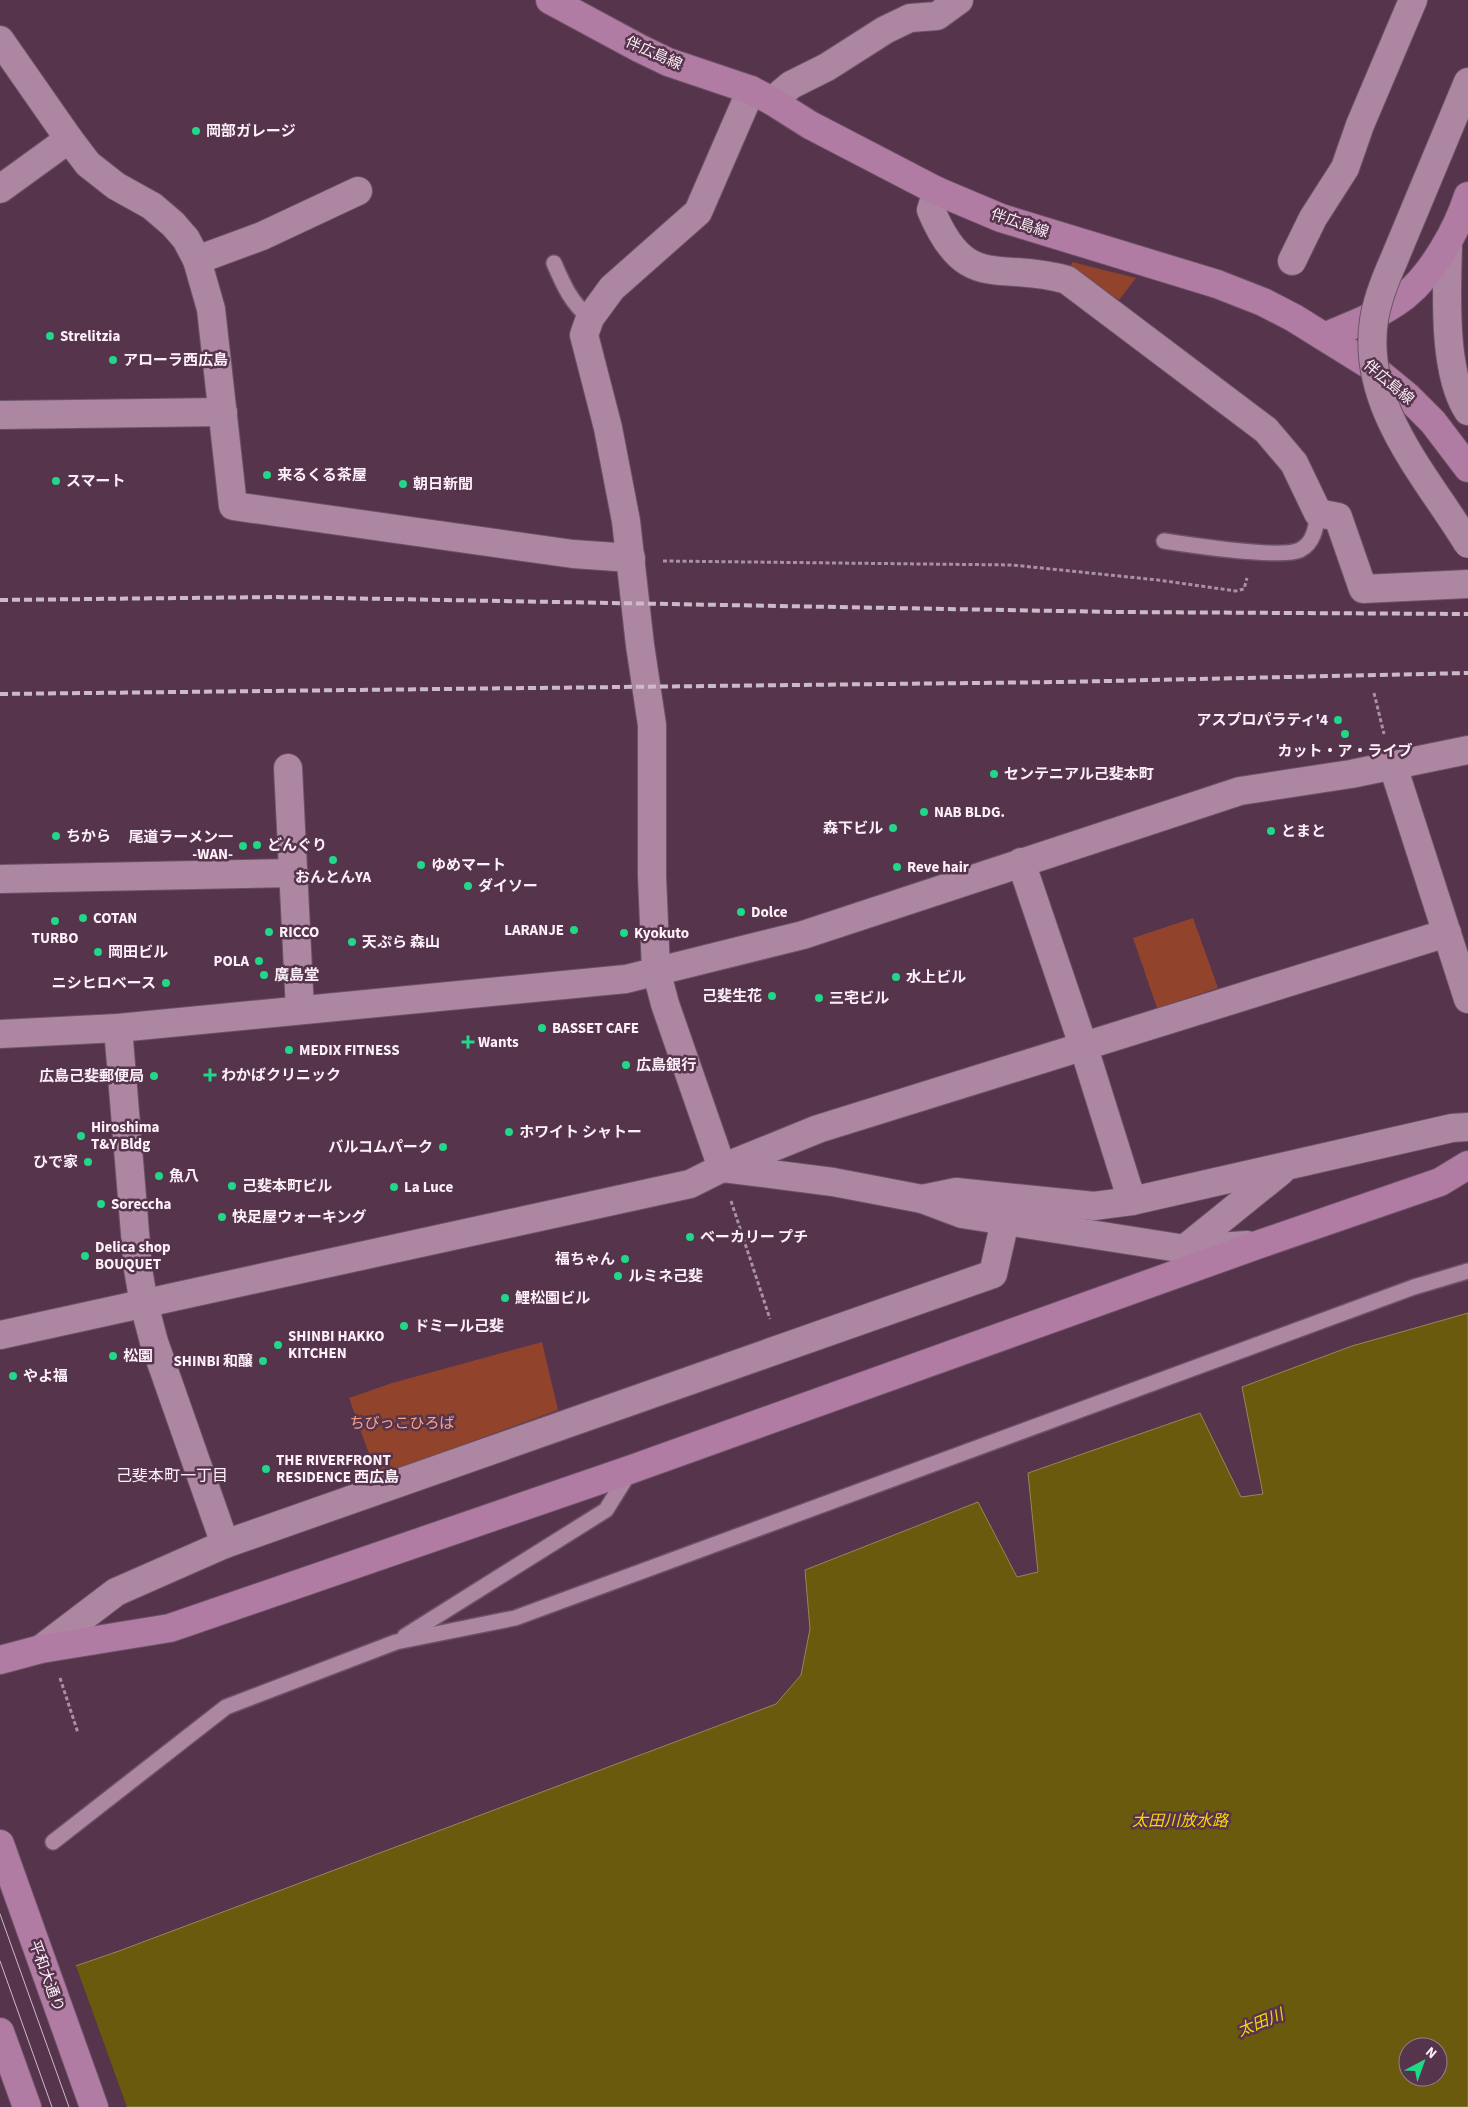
<svg xmlns="http://www.w3.org/2000/svg" width="1468" height="2107" font-family="'Source Sans 3','Noto Sans JP',sans-serif">
<style>
.green{fill:#92432c}
.water{fill:#695a0e;stroke:#958754;fill-rule:evenodd}
.pier{fill:#55344c}
.lines{fill:none;stroke-linecap:round;stroke-linejoin:round}
.lane-casing{stroke:#6c5266;stroke-width:18}
.street-casing{stroke:#6c5266;stroke-width:30}
.secondary-casing{stroke:#6c5266;stroke-width:30}
.path{stroke:#a891a2;stroke-width:3;stroke-dasharray:4 2.5;stroke-linecap:butt}
.lane{stroke:#ad87a2;stroke-width:15}
.street{stroke:#ad87a2;stroke-width:28}
.secondary{stroke:#b17ca3;stroke-width:28}
.tram{stroke:#cdbac8;stroke-width:1}
.rail{stroke:#cdbac8;stroke-width:4;stroke-dasharray:8 4;stroke-linecap:butt}
.street-bridge-casing{stroke:#6c5266;stroke-width:30;stroke-linecap:butt}
.street-bridge{stroke:#ad87a2;stroke-width:28}
.poi-dot{fill:#20d887;stroke:#55344c;stroke-width:2}
.labels{text-anchor:middle;stroke-width:5;stroke-linejoin:round;paint-order:stroke}
.street-label{font-size:15px;fill:#fdf0f9;stroke:#55344c}
.poi-label{font-size:15px;font-weight:bold;fill:#fdf0f9;stroke:#55344c;text-anchor:start}
.park-label{font-size:15px;fill:#fba58c;stroke:#55344c}
.neighbourhood-label{font-size:16px;fill:#fdf0f9;stroke:#55344c}
.water-label{font-size:16px;font-style:italic;fill:#fad600;stroke:#55344c}
</style>
<rect width="100%" height="100%" fill="#55344c"/>
<g class="green">
<polygon points="1072,262 1136,278 1119,300 1071,266"/>
<polygon points="1193,918 1218,988 1157,1008 1133,938"/>
<polygon points="542,1342 558,1410 377,1476 349,1398 392,1383"/>
</g>
<path class="water" d="M 1468,1313 L 1468,2107 L 0,2107 L 0,1992 L 119,1951 L 776,1704 L 801,1675 L 810,1629 L 805,1570 L 978,1502 L 1017,1577 L 1038,1572 L 1028,1473 L 1200,1413 L 1241,1497 L 1263,1494 L 1242,1387 L 1352,1346 ZM 1408,2047 L 1438,2047 L 1438,2077 L 1408,2077 Z"/>
<polygon class="pier" points="75,1963 127,2107 0,2107 0,1989"/>
<g class="lines">
<defs>
<g id="lane">
<path d="M 554,263 C 563,284 571,303 590,318"/>
<path d="M 1164,541 C 1190,545 1281,559 1300,550 C 1314,543 1316,527 1318,513"/>
<polyline points="405,1636 606,1510 631,1470"/>
<polyline points="53,1842 226,1707 396,1642 515,1618 1414,1287 1468,1271"/>
</g>
<g id="street">
<polyline points="0,40 69,139 88,164 116,186 152,206 173,224 186,239 197,260 211,309 233,506 573,554 631,558"/>
<polyline points="772,101 791,85 827,67 885,30 910,18 937,16 959,0"/>
<polyline points="0,189 69,139"/>
<path d="M 937,191 L 931,210 C 966,294 998,260 1067,280 L 1266,430 L 1294,463 L 1318,513 L 1338,517 L 1363,589 L 1468,584"/>
<path d="M 1448,243 C 1447,289 1442,372 1468,411"/>
<polyline points="197,260 262,236 358,191"/>
<polyline points="1292,261 1313,218 1345,168 1360,125 1413,0"/>
<polyline points="1393,262 1468,82"/>
<polyline points="0,415 223,412"/>
<polyline points="1393,766 1468,999"/>
<polyline points="288,768 300,1010"/>
<polyline points="1021,862 1084,1048 1132,1201"/>
<polyline points="0,879 294,873"/>
<polyline points="118,1028 138,1269 144,1304 154,1342 225,1544"/>
<polyline points="0,1034 118,1028 626,979 803,935 1240,791 1351,774 1468,750"/>
<polyline points="722,1168 665,1004 656,970 652,876 652,725 640,645 626,521 608,428 584,335 590,318 612,288 698,212 751,90"/>
<polyline points="723,1168 833,1182 922,1199 962,1214 1185,1249 1247,1245"/>
<polyline points="922,1199 956,1192 1094,1206 1132,1201 1452,1128 1468,1127"/>
<polyline points="1182,1251 1281,1171"/>
<polyline points="0,1335 690,1184 722,1168 818,1129 1447,933"/>
<polyline points="41,1649 116,1592 225,1544 993,1274 1005,1221"/>
</g>
<g id="secondary">
<polyline points="550,0 639,48 668,62 751,90 772,101 810,125 937,191 1001,218 1217,284 1263,302 1294,318 1368,364 1407,396 1433,422 1468,468"/>
<path d="M 1326,336 C 1353,325 1382,314 1405,296 C 1433,273 1457,230 1468,196"/>
<polyline points="0,1660 41,1649 170,1628 632,1469 1260,1244 1440,1182 1468,1165"/>
<polyline points="0,1844 94,2107"/>
<polyline points="0,2032 27,2107"/>
</g>
</defs>
<use href="#lane" class="lane-casing"/>
<use href="#street" class="street-casing"/>
<use href="#secondary" class="secondary-casing"/>
<g class="path">
<polyline points="663,561 1012,565 1158,580 1236,591 1244,589 1247,578"/>
<polyline points="1374,693 1384,734"/>
<polyline points="731,1201 770,1319"/>
<polyline points="60,1678 78,1733"/>
</g>
<use href="#lane" class="lane"/>
<use href="#street" class="street"/>
<use href="#secondary" class="secondary"/>
<g class="tram">
<polyline points="0,1914 69,2107"/>
<polyline points="0,1961 52,2107"/>
</g>
<g class="rail">
<polyline points="0,600 276,597 1115,612 1468,614"/>
<polyline points="0,694 1062,682 1468,673"/>
</g>
<defs>
<path id="street-bridge" d="M 1393,262 C 1385,280 1377,300 1374,320 C 1361,407 1426,475 1468,544"/>
</defs>
<use href="#street-bridge" class="street-bridge-casing"/>
<use href="#street-bridge" class="street-bridge"/>
</g>
<g class="poi-dot">
<circle cx="196" cy="131" r="5"/>
<circle cx="50" cy="336" r="5"/>
<circle cx="113" cy="360" r="5"/>
<circle cx="267" cy="475" r="5"/>
<circle cx="56" cy="481" r="5"/>
<circle cx="403" cy="484" r="5"/>
<circle cx="1338" cy="720" r="5"/>
<circle cx="1345" cy="734" r="5"/>
<circle cx="994" cy="774" r="5"/>
<circle cx="924" cy="812" r="5"/>
<circle cx="893" cy="828" r="5"/>
<circle cx="1271" cy="831" r="5"/>
<circle cx="56" cy="836" r="5"/>
<circle cx="257" cy="845" r="5"/>
<circle cx="243" cy="846" r="5"/>
<circle cx="333" cy="860" r="5"/>
<circle cx="421" cy="865" r="5"/>
<circle cx="897" cy="867" r="5"/>
<circle cx="468" cy="886" r="5"/>
<circle cx="741" cy="912" r="5"/>
<circle cx="83" cy="918" r="5"/>
<circle cx="55" cy="921" r="5"/>
<circle cx="574" cy="930" r="5"/>
<circle cx="269" cy="932" r="5"/>
<circle cx="624" cy="933" r="5"/>
<circle cx="352" cy="942" r="5"/>
<circle cx="98" cy="952" r="5"/>
<circle cx="259" cy="961" r="5"/>
<circle cx="264" cy="975" r="5"/>
<circle cx="896" cy="977" r="5"/>
<circle cx="166" cy="983" r="5"/>
<circle cx="772" cy="996" r="5"/>
<circle cx="819" cy="998" r="5"/>
<circle cx="542" cy="1028" r="5"/>
<path d="M465.5 1034.5h5v5h5v5h-5v5h-5v-5h-5v-5h5z"/>
<circle cx="289" cy="1050" r="5"/>
<circle cx="626" cy="1065" r="5"/>
<path d="M207.5 1067.5h5v5h5v5h-5v5h-5v-5h-5v-5h5z"/>
<circle cx="154" cy="1076" r="5"/>
<circle cx="509" cy="1132" r="5"/>
<circle cx="81" cy="1136" r="5"/>
<circle cx="443" cy="1147" r="5"/>
<circle cx="88" cy="1162" r="5"/>
<circle cx="159" cy="1176" r="5"/>
<circle cx="232" cy="1186" r="5"/>
<circle cx="394" cy="1187" r="5"/>
<circle cx="101" cy="1204" r="5"/>
<circle cx="222" cy="1217" r="5"/>
<circle cx="690" cy="1237" r="5"/>
<circle cx="85" cy="1256" r="5"/>
<circle cx="625" cy="1259" r="5"/>
<circle cx="618" cy="1276" r="5"/>
<circle cx="505" cy="1298" r="5"/>
<circle cx="404" cy="1326" r="5"/>
<circle cx="278" cy="1345" r="5"/>
<circle cx="113" cy="1356" r="5"/>
<circle cx="263" cy="1361" r="5"/>
<circle cx="13" cy="1376" r="5"/>
<circle cx="266" cy="1469" r="5"/>
</g>
<g class="labels">
<g class="street-label">
<text transform="translate(654 53) rotate(24)" y="5">伴広島線</text>
<text transform="translate(1020 223) rotate(19)" y="5">伴広島線</text>
<text transform="translate(1389 382) rotate(40)" y="5">伴広島線</text>
<text transform="translate(47 1976) rotate(70)" y="5">平和大通り</text>
</g>
<g class="poi-label">
<text x="206" y="136">岡部ガレージ</text>
<text x="60" y="341">Strelitzia</text>
<text x="123" y="365">アローラ西広島</text>
<text x="277" y="480">来るくる茶屋</text>
<text x="66" y="486">スマート</text>
<text x="413" y="489">朝日新聞</text>
<text x="1328" y="725" text-anchor="end">アスプロパラティ'4</text>
<text x="1345" y="756" text-anchor="middle">カット・ア・ライブ</text>
<text x="1004" y="779">センテニアル己斐本町</text>
<text x="934" y="817">NAB BLDG.</text>
<text x="883" y="833" text-anchor="end">森下ビル</text>
<text x="1281" y="836">とまと</text>
<text x="66" y="841">ちから</text>
<text x="233" y="842" text-anchor="end">尾道ラーメン一<tspan x="233" dy="17">-WAN-</tspan></text>
<text x="267" y="850">どんぐり</text>
<text x="431" y="870">ゆめマート</text>
<text x="907" y="872">Reve hair</text>
<text x="333" y="882" text-anchor="middle">おんとんYA</text>
<text x="478" y="891">ダイソー</text>
<text x="751" y="917">Dolce</text>
<text x="93" y="923">COTAN</text>
<text x="564" y="935" text-anchor="end">LARANJE</text>
<text x="279" y="937">RICCO</text>
<text x="634" y="938">Kyokuto</text>
<text x="55" y="943" text-anchor="middle">TURBO</text>
<text x="362" y="947">天ぷら 森山</text>
<text x="108" y="957">岡田ビル</text>
<text x="249" y="966" text-anchor="end">POLA</text>
<text x="274" y="980">廣島堂</text>
<text x="906" y="982">水上ビル</text>
<text x="156" y="988" text-anchor="end">ニシヒロベース</text>
<text x="762" y="1001" text-anchor="end">己斐生花</text>
<text x="829" y="1003">三宅ビル</text>
<text x="552" y="1033">BASSET CAFE</text>
<text x="478" y="1047">Wants</text>
<text x="299" y="1055">MEDIX FITNESS</text>
<text x="636" y="1070">広島銀行</text>
<text x="221" y="1080">わかばクリニック</text>
<text x="144" y="1081" text-anchor="end">広島己斐郵便局</text>
<text x="91" y="1132">Hiroshima<tspan x="91" dy="17">T&amp;Y Bldg</tspan></text>
<text x="519" y="1137">ホワイト シャトー</text>
<text x="433" y="1152" text-anchor="end">バルコムパーク</text>
<text x="78" y="1167" text-anchor="end">ひで家</text>
<text x="169" y="1181">魚八</text>
<text x="242" y="1191">己斐本町ビル</text>
<text x="404" y="1192">La Luce</text>
<text x="111" y="1209">Soreccha</text>
<text x="232" y="1222">快足屋ウォーキング</text>
<text x="700" y="1242">ベーカリー プチ</text>
<text x="95" y="1252">Delica shop<tspan x="95" dy="17">BOUQUET</tspan></text>
<text x="615" y="1264" text-anchor="end">福ちゃん</text>
<text x="628" y="1281">ルミネ己斐</text>
<text x="515" y="1303">鯉松園ビル</text>
<text x="414" y="1331">ドミール己斐</text>
<text x="288" y="1341">SHINBI HAKKO<tspan x="288" dy="17">KITCHEN</tspan></text>
<text x="123" y="1361">松園</text>
<text x="253" y="1366" text-anchor="end">SHINBI 和醸</text>
<text x="23" y="1381">やよ福</text>
<text x="276" y="1465">THE RIVERFRONT<tspan x="276" dy="17">RESIDENCE 西広島</tspan></text>
</g>
<g class="park-label">
<text x="402" y="1428">ちびっこひろば</text>
</g>
<g class="neighbourhood-label">
<text x="172" y="1481">己斐本町一丁目</text>
</g>
<g class="water-label">
<text x="1180" y="1826">太田川放水路</text>
<text transform="translate(1260 2022) rotate(-22)" y="6">太田川</text>
</g>
</g>
<g transform="translate(1423 2062) rotate(41)"><circle r="24" fill="#55344c" stroke="#987f91"/>
<path d="M0-4L9 19L0 12L-9 19Z" fill="#20d887"/>
<text y="-8" font-size="14" font-weight="bold" text-anchor="middle" fill="#fdf0f9">N</text>
</g>
</svg>
